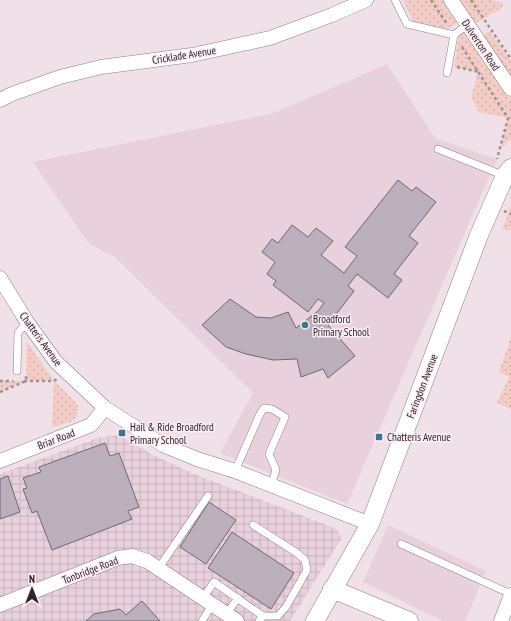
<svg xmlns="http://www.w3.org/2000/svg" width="511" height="621" font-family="'PT Sans Narrow',sans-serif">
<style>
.built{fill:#e8d1dd}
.industrial{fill:url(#industrial-grid)}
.green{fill:url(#green-dots)}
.building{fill:#baafbb;stroke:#716873}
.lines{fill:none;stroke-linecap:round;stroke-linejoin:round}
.service-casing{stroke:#8d7f86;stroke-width:8}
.minor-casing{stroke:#8d7f86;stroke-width:15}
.tertiary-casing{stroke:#8d7f86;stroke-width:19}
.path{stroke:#9c9197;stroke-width:2.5;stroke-dasharray:3 3;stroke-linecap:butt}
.service{stroke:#fff;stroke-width:7}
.minor{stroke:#fff;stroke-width:14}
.tertiary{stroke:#fff;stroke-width:18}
.poi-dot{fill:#3a768d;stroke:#fdedf6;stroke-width:1.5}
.labels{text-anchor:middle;stroke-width:3;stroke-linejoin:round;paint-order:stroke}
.street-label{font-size:11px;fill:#2b2528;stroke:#fdedf6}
.poi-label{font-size:11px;fill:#2b2528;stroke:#fdedf6;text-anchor:start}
</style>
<defs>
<pattern id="industrial-grid" width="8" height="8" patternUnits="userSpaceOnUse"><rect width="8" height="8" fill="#e8d1dd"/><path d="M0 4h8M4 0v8" fill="none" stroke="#c7b3be"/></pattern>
<pattern id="green-dots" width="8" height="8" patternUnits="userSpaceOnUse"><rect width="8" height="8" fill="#f3cdc5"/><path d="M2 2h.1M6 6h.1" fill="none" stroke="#d0b0a9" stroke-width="1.8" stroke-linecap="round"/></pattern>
</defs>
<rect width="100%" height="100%" fill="#f0e0e8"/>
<g class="built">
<polygon points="387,64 436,139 497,159 347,504 220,453 253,393 115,257 88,243 33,162 274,113"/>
<polygon points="388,525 486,571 465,621 443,621 363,582"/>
</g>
<polygon class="industrial" points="119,435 151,454 194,474 337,529 341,539 290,621 0,621 0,474 98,438"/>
<g class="green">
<polygon points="403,0 446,0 460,21 445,31 414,24"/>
<polygon points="459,0 491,0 503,3 502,8 473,25"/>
<polygon points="466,31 511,100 511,139 500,150 508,118 479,112 471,98 478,72 454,67 459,36"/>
<polygon points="489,31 511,60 511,80 482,37"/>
<polygon points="511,206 511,226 509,231 502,229"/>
<polygon points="511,338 511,409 497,403 509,377 499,372"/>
<polygon points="27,342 54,381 78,405 77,416 71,422 52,427 54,381 26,381 0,392 0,381 26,381"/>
</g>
<g class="building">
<polygon points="398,180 412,191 416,187 436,202 409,236 418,243 394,274 402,280 388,298 357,274 348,286 354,291 328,325 355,356 328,378 323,369 301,377 297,359 273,360 246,354 226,347 202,325 230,299 256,317 271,318 288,312 296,328 318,311 324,303 318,299 308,312 273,285 276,281 267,274 275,262 262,252 272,239 278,243 292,225 308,237 316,228 333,241 321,255 344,273 357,256 345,247"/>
<polygon points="105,443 110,456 119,453 139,507 128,511 132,519 52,550 37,511 32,513 23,489 27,488 23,478 41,472 39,467"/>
<polygon points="8,476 20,512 0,519 0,479"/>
<polygon points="209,502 236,520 206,564 180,547"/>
<polygon points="232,532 294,573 271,609 208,568"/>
<polygon points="142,601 160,621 86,621 94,614 120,609 126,615"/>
</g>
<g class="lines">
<defs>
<g id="service">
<polyline points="395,0 407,24 454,35"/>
<polyline points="447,73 454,35 467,25"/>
<polyline points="438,149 505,176"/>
<polyline points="17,371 18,333 27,322"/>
<polyline points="235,471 260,414 264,408 272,409 285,417 269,454 276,470 271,485"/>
<polyline points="253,525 297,553 305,560 307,570 286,607 278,616 263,616 259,621"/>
<polyline points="401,544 511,594"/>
<polyline points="158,569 208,496"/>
<polyline points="203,598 214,582 263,616"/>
<polyline points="227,613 238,598"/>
<polyline points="202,621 212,605"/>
</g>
<g id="minor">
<polyline points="451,0 511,89"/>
<polyline points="0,100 12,94 60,77 101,67 192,55 270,38 332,15 366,0"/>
<polyline points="0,278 27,322 56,362 105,408 163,445 197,459 235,471 370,524"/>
<polyline points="0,461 91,425 105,408"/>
<polyline points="0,605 118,558 132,556 147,561 237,621"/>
<polyline points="501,621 511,595"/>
</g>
<g id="tertiary">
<polyline points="332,589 409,621"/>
<polyline points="315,621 370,524 479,235 505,176 511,168"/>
</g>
</defs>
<use href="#service" class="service-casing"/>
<use href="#minor" class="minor-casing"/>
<use href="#tertiary" class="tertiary-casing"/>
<g class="path">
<polyline points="431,0 447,24"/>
<polyline points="471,0 511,59"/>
<polyline points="462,47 508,118 497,159"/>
<polyline points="457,67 479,72"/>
<polyline points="504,211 511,214"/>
<polyline points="0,381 13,381"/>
<polyline points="24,381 54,381 57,379"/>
<polyline points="0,392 26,381 26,374"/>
</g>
<use href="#service" class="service"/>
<use href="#minor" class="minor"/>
<use href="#tertiary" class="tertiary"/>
</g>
<g class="poi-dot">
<circle cx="305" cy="325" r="4"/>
<rect x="118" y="429" width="8" height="8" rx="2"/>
<rect x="375" y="433" width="8" height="8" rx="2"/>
</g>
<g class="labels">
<g class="street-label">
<text transform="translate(481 45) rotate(56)" y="4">Dulverton Road</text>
<text transform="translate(184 55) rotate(-9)" y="4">Cricklade Avenue</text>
<text transform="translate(41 339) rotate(54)" y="4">Chatteris Avenue</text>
<text transform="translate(422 386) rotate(-69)" y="4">Faringdon Avenue</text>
<text transform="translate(56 439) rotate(-21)" y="4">Briar Road</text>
<text transform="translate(90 570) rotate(-21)" y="4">Tonbridge Road</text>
</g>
<g class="poi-label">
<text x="313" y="323">Broadford<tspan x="313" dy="13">Primary School</tspan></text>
<text x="130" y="431">Hail &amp; Ride Broadford<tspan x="130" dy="13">Primary School</tspan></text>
<text x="387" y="441">Chatteris Avenue</text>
</g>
</g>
<g transform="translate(32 589)" stroke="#fdedf6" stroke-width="3" paint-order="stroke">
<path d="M0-3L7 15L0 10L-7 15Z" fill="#2b2528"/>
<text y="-6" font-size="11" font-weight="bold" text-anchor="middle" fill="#2b2528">N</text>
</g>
</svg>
